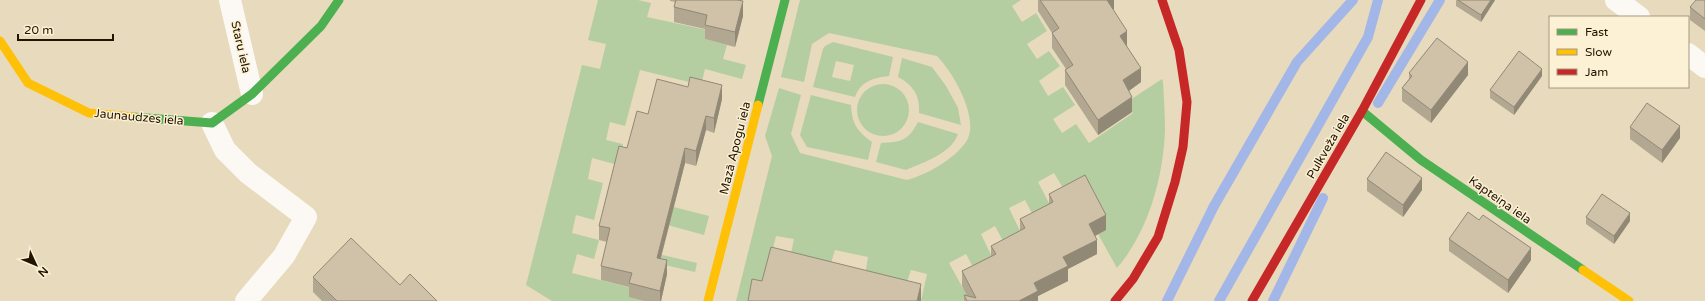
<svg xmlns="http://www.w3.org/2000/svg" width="1705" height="301" font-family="'Varela Round',sans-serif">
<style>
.green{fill:#b4cea2;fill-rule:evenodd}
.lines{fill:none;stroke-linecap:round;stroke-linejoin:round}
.stream{stroke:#a2b6e8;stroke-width:10}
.street{stroke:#fcf9f5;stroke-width:22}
.fast{stroke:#4caf50;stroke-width:9}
.slow{stroke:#ffc107;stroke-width:9}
.jam{stroke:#c62828;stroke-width:9}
.wall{fill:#b2a791}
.shaded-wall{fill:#918876}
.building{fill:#cfc2a9;stroke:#918876}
.labels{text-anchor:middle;stroke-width:3;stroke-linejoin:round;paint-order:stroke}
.street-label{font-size:12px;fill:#211500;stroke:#fcf0d5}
</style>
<rect width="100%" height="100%" fill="#e8dabc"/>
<g class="green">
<polygon points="598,0 638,0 651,3 647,17 707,30 705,39 727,45 723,59 746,65 742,79 705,69 699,93 693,83 640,70 625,126 610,122 606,140 623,144 618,165 592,158 588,179 603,183 594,220 576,215 572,233 599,240 594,259 577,254 572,273 632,288 630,297 644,301 552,301 526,285 582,65 600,69 606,44 588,40"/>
<path d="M 800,0 L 1021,0 L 1012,6 L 1022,22 L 1036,13 L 1047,31 L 1027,44 L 1037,59 L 1049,51 L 1060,66 L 1039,81 L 1048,96 L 1063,87 L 1075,105 L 1053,119 L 1062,133 L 1076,124 L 1089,143 L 1133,113 L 1127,102 L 1162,79 L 1163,82 C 1164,98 1165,115 1165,131 C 1163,179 1148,232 1117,268 L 1098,234 L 1106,230 L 1063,188 L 1054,173 L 1038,182 L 1051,207 L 1034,217 L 1025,200 L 1009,208 L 1021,233 L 1004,243 L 995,226 L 981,234 L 993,259 L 974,269 L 966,254 L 949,263 L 970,301 L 921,301 L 927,274 L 911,270 L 906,285 L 865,275 L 868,257 L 835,250 L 830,266 L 790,258 L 794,239 L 776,236 L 762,296 L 751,301 L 736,301 L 772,156 L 765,136 L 779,88 L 801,95 L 791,134 L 800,153 L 907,180 C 928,174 953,160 966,142 C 981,120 953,72 937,56 L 829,33 L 812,44 L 804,82 L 781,77 Z"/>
<path d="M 833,42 L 893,57 L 889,76 C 873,78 861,81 855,97 L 813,87 L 823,49 L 825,46 ZM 836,61 L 854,65 L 850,81 L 832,77 Z"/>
<path d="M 902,58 L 932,67 L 946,86 L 958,108 L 961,125 L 919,113 C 920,95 913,85 898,77 Z"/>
<circle cx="883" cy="110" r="26"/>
<path d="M 811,95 L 851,105 C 852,124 857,131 872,142 L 868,160 L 807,147 L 800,135 Z"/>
<path d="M 918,122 L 958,134 C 951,154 924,162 906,170 L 876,162 L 881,143 C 901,142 908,141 918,122 Z"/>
<polygon points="658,203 709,216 704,235 653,221"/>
<polygon points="654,253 697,263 695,272 652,262"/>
</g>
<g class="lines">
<g class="stream">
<polyline points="1378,103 1440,0"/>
<polyline points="1167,301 1214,206 1297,62 1353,0"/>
<polyline points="1219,301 1368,37 1378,0"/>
<polyline points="1273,301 1323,198"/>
</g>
<g class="street">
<polyline points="230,0 252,94"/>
<polyline points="1616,0 1639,17"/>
<polyline points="1688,54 1705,67"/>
<polyline points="212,123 225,150 248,173 306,217 284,256 246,301"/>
</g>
<g class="fast">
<polyline points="758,105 785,0"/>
<polyline points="1362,111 1421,160 1583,270"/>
<polyline points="133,117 212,123 252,94 321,26 339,0"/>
</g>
<g class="slow">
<polyline points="0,41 28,83 89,113 133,117"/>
<polyline points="1583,270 1629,301"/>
<polyline points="708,301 758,105"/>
</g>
<g class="jam">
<polyline points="1115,301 1133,279 1158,237 1175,182 1183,147 1187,102 1179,50 1162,0"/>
<polyline points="1252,301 1362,111 1421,0"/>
</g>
</g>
<g class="wall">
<polygon points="670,0 737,0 743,16 735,47 705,39 705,29 674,22 674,7 675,2 670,1"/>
<polygon points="1038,0 1114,0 1114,9 1113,9 1127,46 1141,82 1129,91 1132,112 1098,135 1065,85 1065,70 1066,69 1052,48 1052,33 1038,11"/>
<polygon points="1456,0 1495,0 1481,22 1456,6"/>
<polygon points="1705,0 1705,31 1690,20 1690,7"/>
<polygon points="1409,73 1468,75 1431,123 1402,101 1402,88 1409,79"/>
<polygon points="1542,76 1514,115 1490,98 1490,90"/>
<polygon points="688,87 722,99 714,133 706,130 696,166 685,163 661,258 667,274 661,301 644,301 629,297 629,287 601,280 601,266 607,242 599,240 599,226 627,148 648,114"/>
<polygon points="1630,127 1680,138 1662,163 1630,139"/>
<polygon points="1367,179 1422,190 1403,217 1367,191"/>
<polygon points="1049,194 1106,230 1095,236 1097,254 1068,269 1068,281 1038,296 1038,301 964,301 964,295 967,296 962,286 962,271 991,256 991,246 1020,231 1020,219 1049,204"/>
<polygon points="1586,217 1630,221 1614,244 1586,224"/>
<polygon points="1479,220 1531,260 1508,293 1449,251 1449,239"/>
<polygon points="313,277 400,285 437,301 322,301 313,292"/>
</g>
<g class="shaded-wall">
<polygon points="1107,0 1114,0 1114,9 1107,14"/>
<polygon points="1491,0 1495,0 1481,22 1481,15"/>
<polygon points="743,1 743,16 735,47 735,32"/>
<polygon points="1127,31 1127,46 1120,51 1120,36"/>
<polygon points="1468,62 1468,75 1431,123 1431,110"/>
<polygon points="1141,68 1141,82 1123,95 1123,80"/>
<polygon points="1542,69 1542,76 1514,115 1514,107"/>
<polygon points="722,85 722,99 714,133 714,118"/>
<polygon points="1132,97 1132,112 1098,135 1098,120"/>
<polygon points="706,116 706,130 696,166 696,151"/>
<polygon points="1680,126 1680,138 1662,163 1662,150"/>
<polygon points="685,148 685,163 657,272 657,258"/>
<polygon points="1422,178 1422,190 1403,217 1403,205"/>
<polygon points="1630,213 1630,221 1614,244 1614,236"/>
<polygon points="1106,215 1106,230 1089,239 1089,224"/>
<polygon points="1097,240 1097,254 1068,269 1068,281 1038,296 1038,301 1019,301 1034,283 1063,257"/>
<polygon points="1531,248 1531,260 1508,293 1508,280"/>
<polygon points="667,260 667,274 661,301 660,301 660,291"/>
<polygon points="921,284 921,301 917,301"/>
</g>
<g class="building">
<polygon points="676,0 737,0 743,1 735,32 705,25 707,15 674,7"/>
<polygon points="1040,0 1107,0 1127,31 1120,36 1141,68 1123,80 1132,97 1098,120 1065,70 1073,65 1052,33 1059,28"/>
<polygon points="1458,0 1491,0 1481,15"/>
<polygon points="1696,0 1705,0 1705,19 1690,7"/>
<polygon points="1437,38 1468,62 1431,110 1402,88 1412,76 1409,73"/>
<polygon points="1519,51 1542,69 1514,107 1490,90"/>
<polygon points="690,77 722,85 714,118 706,116 696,151 685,148 657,258 667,260 660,291 629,283 632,273 601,266 610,228 599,226 619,146 627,148 637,111 648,114 657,79 688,87"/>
<polygon points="1647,103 1680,126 1662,150 1630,127"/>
<polygon points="1386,152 1422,178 1403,205 1367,179"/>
<polygon points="1085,175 1106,215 1089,224 1097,240 1063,257 1068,266 1034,283 1038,291 1019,301 967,301 964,295 976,298 962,271 996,254 991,246 1025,228 1020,219 1053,202 1049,194"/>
<polygon points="1602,194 1630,213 1614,236 1586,217"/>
<polygon points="1468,212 1479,220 1483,215 1531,248 1508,280 1449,239"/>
<polygon points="351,238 400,285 410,274 437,301 337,301 313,277"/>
<polygon points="771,247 921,284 917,301 748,301 752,279 762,281"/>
</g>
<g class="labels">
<g class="street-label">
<text transform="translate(241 47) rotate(77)" y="4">Staru iela</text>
<text transform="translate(139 117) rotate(5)" y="4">Jaunaudzes iela</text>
<text transform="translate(1328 146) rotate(-60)" y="4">Pulkveža iela</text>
<text transform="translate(735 148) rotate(-76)" y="4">Mazā Apogu iela</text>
<text transform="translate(1500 200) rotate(35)" y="4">Kapteiņa iela</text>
</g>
</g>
<rect x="1549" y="16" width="140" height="72" fill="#fcf0d5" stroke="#a49880"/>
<rect x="1557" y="29" width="20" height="6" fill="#4caf50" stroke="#a49880"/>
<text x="1585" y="36" font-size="12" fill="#211500">Fast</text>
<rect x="1557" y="49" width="20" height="6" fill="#ffc107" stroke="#a49880"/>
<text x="1585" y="56" font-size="12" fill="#211500">Slow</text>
<rect x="1557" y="69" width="20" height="6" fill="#c62828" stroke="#a49880"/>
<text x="1585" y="76" font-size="12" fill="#211500">Jam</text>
<g transform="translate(36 265) rotate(134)" stroke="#fcf0d5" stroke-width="3" paint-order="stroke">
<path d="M0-3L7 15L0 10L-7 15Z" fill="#211500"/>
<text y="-6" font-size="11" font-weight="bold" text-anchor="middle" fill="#211500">N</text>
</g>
<path d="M18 34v6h95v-6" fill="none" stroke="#211500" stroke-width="2"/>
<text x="24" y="34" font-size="12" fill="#211500" stroke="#fcf0d5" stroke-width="3" paint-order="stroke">20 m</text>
</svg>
